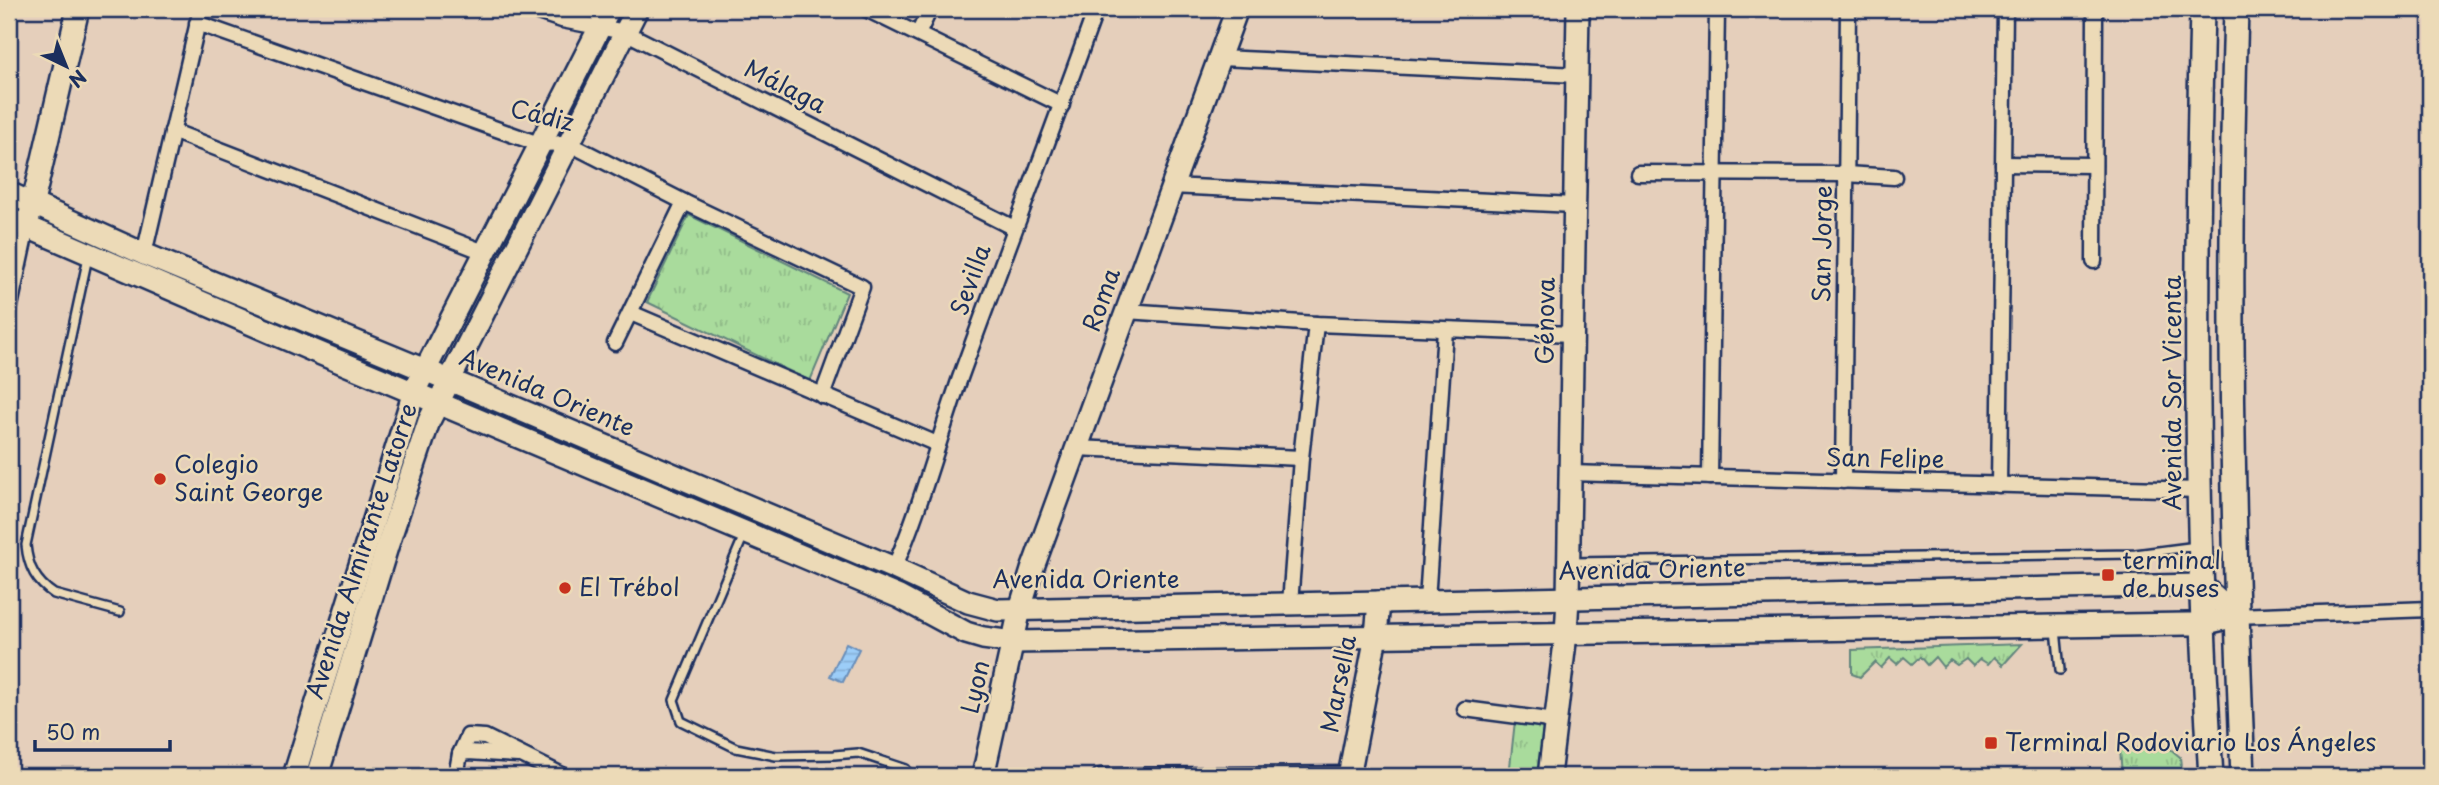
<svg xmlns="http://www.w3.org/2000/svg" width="2439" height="785" font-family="'Playpen Sans',sans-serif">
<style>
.grass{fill:url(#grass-tufts);stroke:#62857d;stroke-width:2}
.water{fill:url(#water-rules);stroke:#688eba;stroke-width:2}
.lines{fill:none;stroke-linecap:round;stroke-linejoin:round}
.lane-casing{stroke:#1b2f5e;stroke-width:12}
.street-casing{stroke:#1b2f5e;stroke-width:19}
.secondary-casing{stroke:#1b2f5e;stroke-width:26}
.primary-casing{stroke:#1b2f5e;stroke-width:28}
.lane{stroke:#ecdab7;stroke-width:7}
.street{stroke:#ecdab7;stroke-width:14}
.secondary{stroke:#ecdab7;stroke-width:21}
.primary{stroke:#ecdab7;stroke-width:23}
.poi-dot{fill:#c8321e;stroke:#ecdab7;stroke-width:2.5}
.labels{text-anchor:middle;stroke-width:5;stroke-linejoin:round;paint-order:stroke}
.street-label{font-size:24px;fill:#1b2f5e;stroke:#ecdab7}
.poi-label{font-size:24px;fill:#1b2f5e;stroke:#ecdab7;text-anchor:start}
</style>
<defs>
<pattern id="grass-tufts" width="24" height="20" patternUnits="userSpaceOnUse" patternTransform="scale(1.75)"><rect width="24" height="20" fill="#a9db9c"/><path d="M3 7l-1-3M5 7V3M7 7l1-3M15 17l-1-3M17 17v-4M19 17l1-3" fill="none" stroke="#91bc89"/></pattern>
<pattern id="water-rules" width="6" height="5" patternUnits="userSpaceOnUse" patternTransform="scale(1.75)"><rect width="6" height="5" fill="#9ccdf8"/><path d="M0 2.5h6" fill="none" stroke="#86b0d7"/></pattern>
</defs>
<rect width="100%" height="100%" fill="#e5cfbb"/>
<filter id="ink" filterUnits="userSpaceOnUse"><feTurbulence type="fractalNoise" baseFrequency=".0143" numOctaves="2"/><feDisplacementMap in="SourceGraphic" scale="14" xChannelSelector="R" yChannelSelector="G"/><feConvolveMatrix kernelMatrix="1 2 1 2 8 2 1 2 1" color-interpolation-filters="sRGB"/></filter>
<g filter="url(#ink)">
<g class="grass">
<polygon points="689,215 847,293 810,381 647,302"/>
<polygon points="2022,644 2003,665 1994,657 1988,664 1980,659 1973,666 1966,659 1957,665 1950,660 1943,667 1935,657 1927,665 1920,657 1912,664 1904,657 1897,664 1890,658 1881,668 1875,662 1860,677 1852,674 1852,650"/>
<polygon points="1515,721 1550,727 1546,776 1509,776"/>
<polygon points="2168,747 2180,757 2182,776 2122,776 2120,749"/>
</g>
<polygon class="water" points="846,643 859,649 843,682 830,676"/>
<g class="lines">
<defs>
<g id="lane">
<path d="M 88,257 L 26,545 C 28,567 36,582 54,594 L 120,612"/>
<polyline points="744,535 674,700 681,721 736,748 776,756 834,755 858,753 906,769"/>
<polyline points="1572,562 2135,554 2197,546"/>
<polyline points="2056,629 2060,670"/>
</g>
<g id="street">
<polyline points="529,9 562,20 625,32 1014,228"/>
<polyline points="866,9 1062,105"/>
<polyline points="197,23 539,144 568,143 684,202 862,287 822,396"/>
<polyline points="918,34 930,9"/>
<polyline points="1220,58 1577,75"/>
<polyline points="172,131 484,252"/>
<polyline points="2003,164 2094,165"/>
<polyline points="1638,173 1846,174 1894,177"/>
<polyline points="1171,186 1574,205"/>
<polyline points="144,254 201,9"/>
<polyline points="2094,261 2095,9"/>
<polyline points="9,311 27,227"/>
<polyline points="1126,311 1316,324 1572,334"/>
<polyline points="631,313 937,444"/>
<polyline points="615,343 684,202"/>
<polyline points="1076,448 1301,458"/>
<polyline points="1569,473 2200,490"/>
<polyline points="1710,477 1717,9"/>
<polyline points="1843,481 1848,9"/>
<polyline points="1999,485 2005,9"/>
<path d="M 894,568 C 921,507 938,441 960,378 C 1005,254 1052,132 1096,9"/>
<polyline points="1427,601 1445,330"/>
<polyline points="1290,604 1301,458 1316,324"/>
<polyline points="2236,616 2430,609"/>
<polyline points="1465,709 1556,721"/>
<polyline points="460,754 468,752 518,755"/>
<polyline points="456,776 460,754 468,736 485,737 564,776"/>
<polyline points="1100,776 1349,774"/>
</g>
<g id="secondary">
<polyline points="9,193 144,254 466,387 894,568 968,602 998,610 2201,585 2236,616"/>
<polyline points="30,215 78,9"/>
<polyline points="9,219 312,350 899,597 966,633 983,638 1013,642 2188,624 2202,624 2236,616"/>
<polyline points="294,776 414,392 609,9"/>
<polyline points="317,776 387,547 429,421 637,9"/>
<polyline points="983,776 1020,609 1032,570 1237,9"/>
<polyline points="1349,776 1376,636 1379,602"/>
<polyline points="1549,776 1566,634 1568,598 1578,9"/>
</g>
<g id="primary">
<path d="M 2202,9 C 2196,264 2194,521 2211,776"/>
<path d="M 2236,9 C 2228,264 2232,521 2243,776"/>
</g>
</defs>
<use href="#lane" class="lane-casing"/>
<use href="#street" class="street-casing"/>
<use href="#secondary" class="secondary-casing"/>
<use href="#primary" class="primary-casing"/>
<use href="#lane" class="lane"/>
<use href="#street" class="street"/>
<use href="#secondary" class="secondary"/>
<use href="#primary" class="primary"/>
</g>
</g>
<g class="poi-dot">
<circle cx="160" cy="479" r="7"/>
<rect x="2101" y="568" width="14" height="14" rx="3.5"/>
<circle cx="565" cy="588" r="7"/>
<rect x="1984" y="736" width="14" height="14" rx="3.5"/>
</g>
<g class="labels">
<g class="street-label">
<text transform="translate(785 87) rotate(27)" y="8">Málaga</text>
<text transform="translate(542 116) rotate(14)" y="8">Cádiz</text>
<text transform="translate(1823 244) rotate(-89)" y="8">San Jorge</text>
<text transform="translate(971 280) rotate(-70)" y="8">Sevilla</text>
<text transform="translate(1102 300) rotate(-70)" y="8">Roma</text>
<text transform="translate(1546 321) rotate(-89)" y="8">Génova</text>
<text transform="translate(547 393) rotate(23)" y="8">Avenida Oriente</text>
<text transform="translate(2173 393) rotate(-90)" y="8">Avenida Sor Vicenta</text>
<text transform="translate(1885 459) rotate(1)" y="8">San Felipe</text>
<text transform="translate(362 551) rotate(-72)" y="8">Avenida Almirante Latorre</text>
<text transform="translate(1652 570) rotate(-1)" y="8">Avenida Oriente</text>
<text x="1086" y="588">Avenida Oriente</text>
<text transform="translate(1339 684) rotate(-79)" y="8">Marsella</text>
<text transform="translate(976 687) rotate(-77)" y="8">Lyon</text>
</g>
<g class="poi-label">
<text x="174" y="473">Colegio<tspan x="174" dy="28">Saint George</tspan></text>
<text x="2122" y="569">terminal<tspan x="2122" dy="28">de buses</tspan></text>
<text x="579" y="596">El Trébol</text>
<text x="2005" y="751">Terminal Rodoviario Los Ángeles</text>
</g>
</g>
<rect width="2439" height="785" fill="none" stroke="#ecdab7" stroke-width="35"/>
<rect x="18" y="18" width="2404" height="750" fill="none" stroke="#1b2f5e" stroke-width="2.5" filter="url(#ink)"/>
<g transform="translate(66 66) rotate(137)" stroke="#ecdab7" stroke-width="5" paint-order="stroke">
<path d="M0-5L12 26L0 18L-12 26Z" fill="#1b2f5e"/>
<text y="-10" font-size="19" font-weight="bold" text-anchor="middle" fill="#1b2f5e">N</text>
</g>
<path d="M35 740v10h135v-10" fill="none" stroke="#1b2f5e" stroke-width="3.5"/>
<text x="46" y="740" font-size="21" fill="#1b2f5e" stroke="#ecdab7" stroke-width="5" paint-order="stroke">50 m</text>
</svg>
